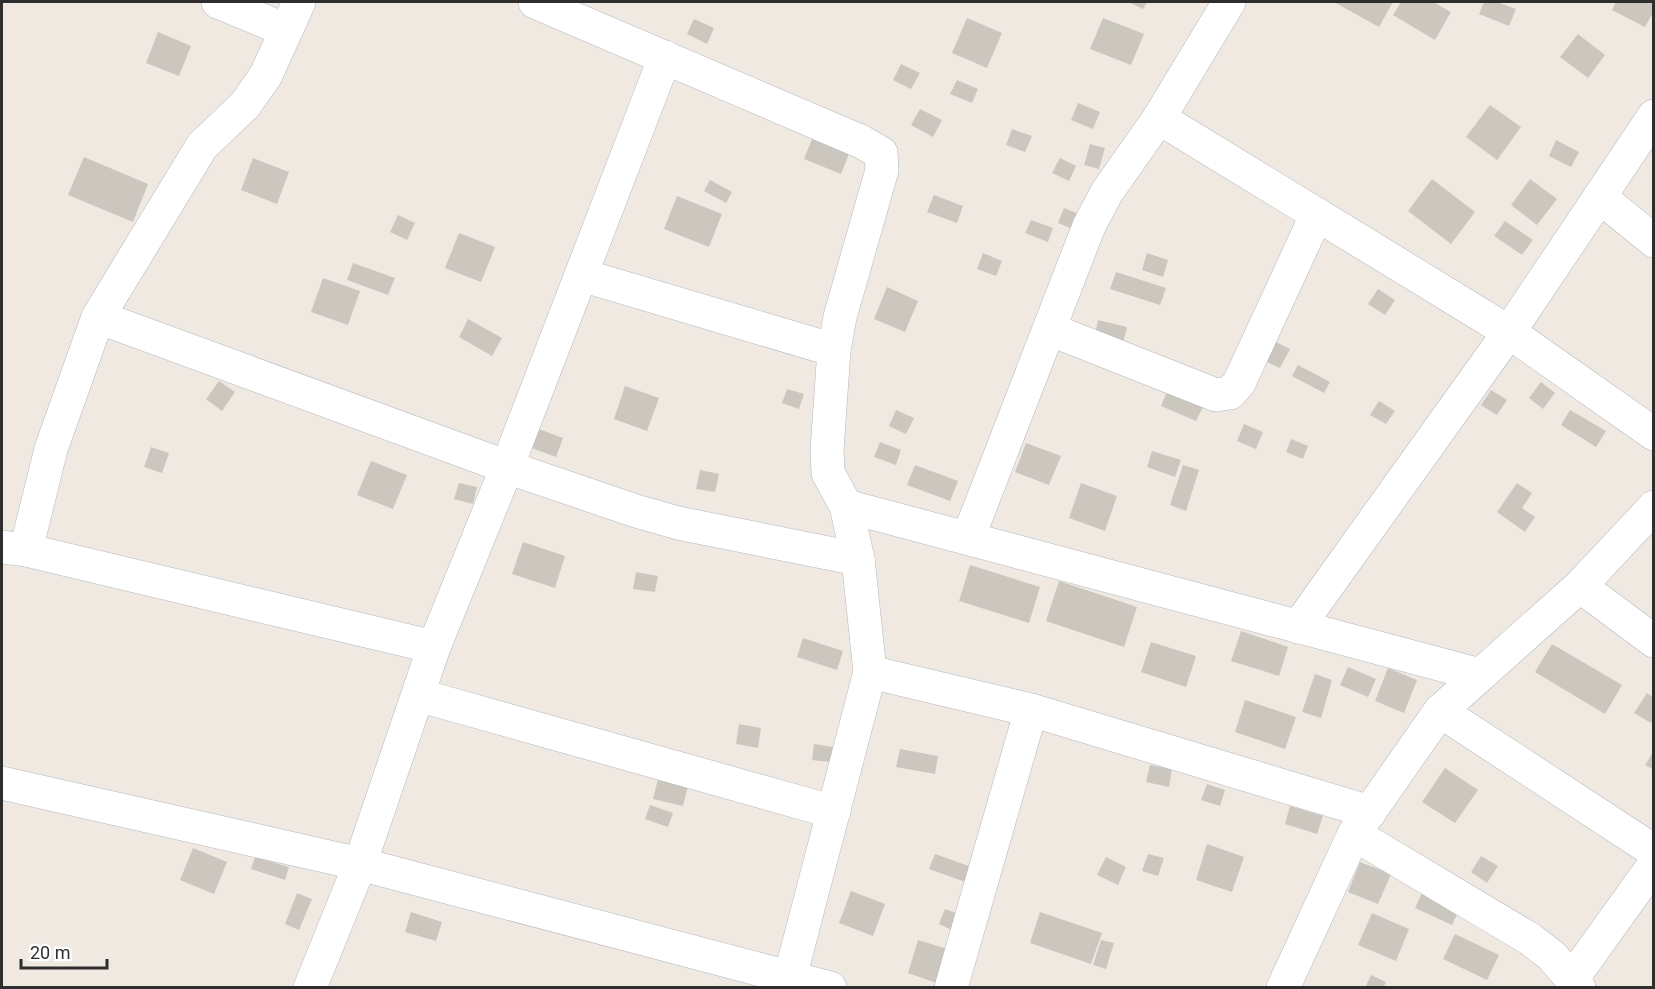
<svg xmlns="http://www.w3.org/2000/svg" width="1655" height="989" font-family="Roboto,sans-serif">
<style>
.building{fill:#cbc7bf}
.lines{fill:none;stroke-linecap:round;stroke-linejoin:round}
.minor-casing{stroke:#b4b7c1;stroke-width:34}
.minor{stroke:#fff;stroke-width:33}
</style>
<rect width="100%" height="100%" fill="#efe9e1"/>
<g class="building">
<polygon points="1128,2 1147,2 1143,9"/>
<polygon points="1334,2 1393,2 1379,27"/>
<polygon points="1401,2 1433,2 1451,12 1435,40 1393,15"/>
<polygon points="1484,2 1497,2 1516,9 1509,26 1479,14"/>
<polygon points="1616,2 1654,2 1654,11 1645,27 1612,10"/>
<polygon points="967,18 1002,33 987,68 952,53"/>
<polygon points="1103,18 1144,34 1131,65 1090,49"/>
<polygon points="694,19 714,28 707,44 687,34"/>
<polygon points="158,32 191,46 179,76 146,63"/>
<polygon points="1578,34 1605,55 1588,78 1560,57"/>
<polygon points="901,64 920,73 911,89 893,80"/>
<polygon points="957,80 978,89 972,103 950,94"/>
<polygon points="1078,103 1100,112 1093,129 1071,120"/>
<polygon points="1490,105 1521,127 1497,160 1466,137"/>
<polygon points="920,109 942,120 933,137 911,125"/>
<polygon points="1012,129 1032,136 1025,152 1006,145"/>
<polygon points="812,139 849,154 841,174 804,159"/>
<polygon points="1556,140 1579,152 1571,167 1549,156"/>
<polygon points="1090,144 1105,148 1099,169 1084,165"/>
<polygon points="84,157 148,184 133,222 68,195"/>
<polygon points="253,158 289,172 277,204 241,190"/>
<polygon points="1060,158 1076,166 1069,181 1052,173"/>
<polygon points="1432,179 1475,212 1451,244 1408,211"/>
<polygon points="1530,179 1557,199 1537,225 1511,205"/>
<polygon points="710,180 732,192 726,203 704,191"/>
<polygon points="934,195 963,206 957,223 927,212"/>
<polygon points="677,196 722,214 709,247 664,229"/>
<polygon points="1064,208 1081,215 1075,230 1058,223"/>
<polygon points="398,215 415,223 407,240 390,232"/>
<polygon points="1031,220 1053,228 1048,242 1025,233"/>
<polygon points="1505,221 1533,240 1522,255 1494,236"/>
<polygon points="459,233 495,247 481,282 445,268"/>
<polygon points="983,253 1002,261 996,276 977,269"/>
<polygon points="1147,253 1168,260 1163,277 1142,270"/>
<polygon points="353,263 395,278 388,295 347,280"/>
<polygon points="1116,272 1166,288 1160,305 1110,289"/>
<polygon points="323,278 360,291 348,325 311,312"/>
<polygon points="887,287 918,301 905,332 874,319"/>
<polygon points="1378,289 1395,300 1385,315 1368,304"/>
<polygon points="468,319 502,338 492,356 459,337"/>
<polygon points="1098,320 1127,327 1122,347 1094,340"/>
<polygon points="1276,342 1290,349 1280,368 1267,362"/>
<polygon points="1298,365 1330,382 1324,393 1292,376"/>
<polygon points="219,381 235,392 222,411 206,399"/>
<polygon points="1541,382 1555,393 1543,409 1529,398"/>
<polygon points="625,386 659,398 647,431 614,419"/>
<polygon points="787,389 804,394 799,409 782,403"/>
<polygon points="1168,389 1204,405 1196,421 1161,406"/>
<polygon points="1491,390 1507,400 1497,415 1481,405"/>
<polygon points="1379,401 1395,411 1386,424 1370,415"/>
<polygon points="896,410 914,418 906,434 889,426"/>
<polygon points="1570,410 1606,431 1596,447 1561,425"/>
<polygon points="1244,424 1263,432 1256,449 1237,441"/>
<polygon points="536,428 563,438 556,457 529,447"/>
<polygon points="1291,439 1308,446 1303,459 1286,452"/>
<polygon points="880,442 901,450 896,465 874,457"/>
<polygon points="1026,443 1061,456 1049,485 1015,472"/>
<polygon points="151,447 169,453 162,473 144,467"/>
<polygon points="1152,451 1181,460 1175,477 1147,467"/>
<polygon points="371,461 407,475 393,509 357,495"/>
<polygon points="915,465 958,481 950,501 907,485"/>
<polygon points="1183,465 1199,470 1186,511 1170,505"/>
<polygon points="700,470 719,474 715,492 696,489"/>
<polygon points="459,483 477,487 473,504 454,499"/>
<polygon points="1081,483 1117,496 1105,531 1069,518"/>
<polygon points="1517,483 1532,493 1522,508 1535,517 1525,532 1497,512"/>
<polygon points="523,542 565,556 555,588 512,574"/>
<polygon points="970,565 1040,587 1029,623 959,601"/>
<polygon points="636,572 658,576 655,592 633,589"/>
<polygon points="1059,581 1137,607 1124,647 1046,621"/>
<polygon points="1241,631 1288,647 1279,676 1231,661"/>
<polygon points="803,638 843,651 837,670 797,657"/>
<polygon points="1151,642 1196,656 1186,687 1141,672"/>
<polygon points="1552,644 1622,685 1605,714 1535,672"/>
<polygon points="1348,667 1376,679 1368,697 1340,685"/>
<polygon points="1388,668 1417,680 1404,713 1375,701"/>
<polygon points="1315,674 1332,680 1321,718 1302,712"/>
<polygon points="1647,693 1654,698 1654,719 1651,723 1634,713"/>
<polygon points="1245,700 1296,717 1285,749 1235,732"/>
<polygon points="739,724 761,728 758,748 736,744"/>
<polygon points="814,744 833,747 830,762 812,760"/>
<polygon points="900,749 938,756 935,774 896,767"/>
<polygon points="1654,750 1654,770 1645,765"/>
<polygon points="1150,765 1172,769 1169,787 1146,782"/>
<polygon points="1445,768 1478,790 1455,823 1422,802"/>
<polygon points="658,779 688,786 683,806 653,799"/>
<polygon points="1207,784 1225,790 1220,806 1201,800"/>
<polygon points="650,805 673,813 668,827 645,819"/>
<polygon points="1290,806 1323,816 1317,834 1285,824"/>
<polygon points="1207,844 1244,857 1232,892 1196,880"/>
<polygon points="193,848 227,862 214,894 180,880"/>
<polygon points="935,854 977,869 971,884 929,869"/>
<polygon points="1148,854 1164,858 1158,876 1142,871"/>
<polygon points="1481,856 1498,866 1487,883 1471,872"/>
<polygon points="255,857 289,867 285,880 251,869"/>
<polygon points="1106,857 1126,867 1118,885 1097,875"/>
<polygon points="1360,862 1391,874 1378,904 1348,892"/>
<polygon points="851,891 885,904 873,936 839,923"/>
<polygon points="297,893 312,899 299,930 285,924"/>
<polygon points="1422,893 1459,910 1452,925 1415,908"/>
<polygon points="945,909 961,915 954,931 939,924"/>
<polygon points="411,912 442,922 436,941 405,932"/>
<polygon points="1040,912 1102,933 1091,964 1030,943"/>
<polygon points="1372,913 1409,929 1396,961 1358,945"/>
<polygon points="1455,934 1499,955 1487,980 1443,959"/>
<polygon points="918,940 954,951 942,985 908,973"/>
<polygon points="1101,940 1114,943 1106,969 1093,965"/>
<polygon points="1371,975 1386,982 1383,988 1365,988"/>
</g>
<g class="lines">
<defs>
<g id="minor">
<polyline points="218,2 286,30"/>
<polyline points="535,2 862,142 881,153 882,170 840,317 834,350 827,450 828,473 846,506 858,559 870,672 790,977"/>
<polyline points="1159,118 1509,332 1654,434"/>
<polyline points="1600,197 1654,241"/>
<polyline points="581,275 834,350"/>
<polyline points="98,317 507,467 636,511 678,523 858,559"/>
<polyline points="1049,329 1216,395 1230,393 1239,383 1317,214"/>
<polyline points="846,506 1480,675"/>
<polyline points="968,538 1089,226 1107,192 1159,118 1229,2"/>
<polyline points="2,547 26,550 434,647"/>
<polyline points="26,550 51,449 98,317 202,146 245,105 266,75 299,2"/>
<polyline points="1580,586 1654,641"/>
<polyline points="1298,627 1509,332 1654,116"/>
<polyline points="870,672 1031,710 1370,812"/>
<polyline points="418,695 834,812"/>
<polyline points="1440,711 1654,851"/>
<polyline points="2,783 360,864 830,988"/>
<polyline points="1354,834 1530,939 1552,956 1579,988"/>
<polyline points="1572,979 1654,865"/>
<polyline points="310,988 360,864 434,647 507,467 665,57"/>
<polyline points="951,988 1031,710"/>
<polyline points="1283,988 1354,834 1440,711 1580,586 1654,507"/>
</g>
</defs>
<use href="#minor" class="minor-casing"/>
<use href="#minor" class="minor"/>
</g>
<rect width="1655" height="989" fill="none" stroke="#2e2e2e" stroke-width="6"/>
<path d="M21 959v9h86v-9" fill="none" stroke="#2e2e2e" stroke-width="3"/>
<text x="30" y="959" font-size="18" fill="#2e2e2e" stroke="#ffffff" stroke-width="4.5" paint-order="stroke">20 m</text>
</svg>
